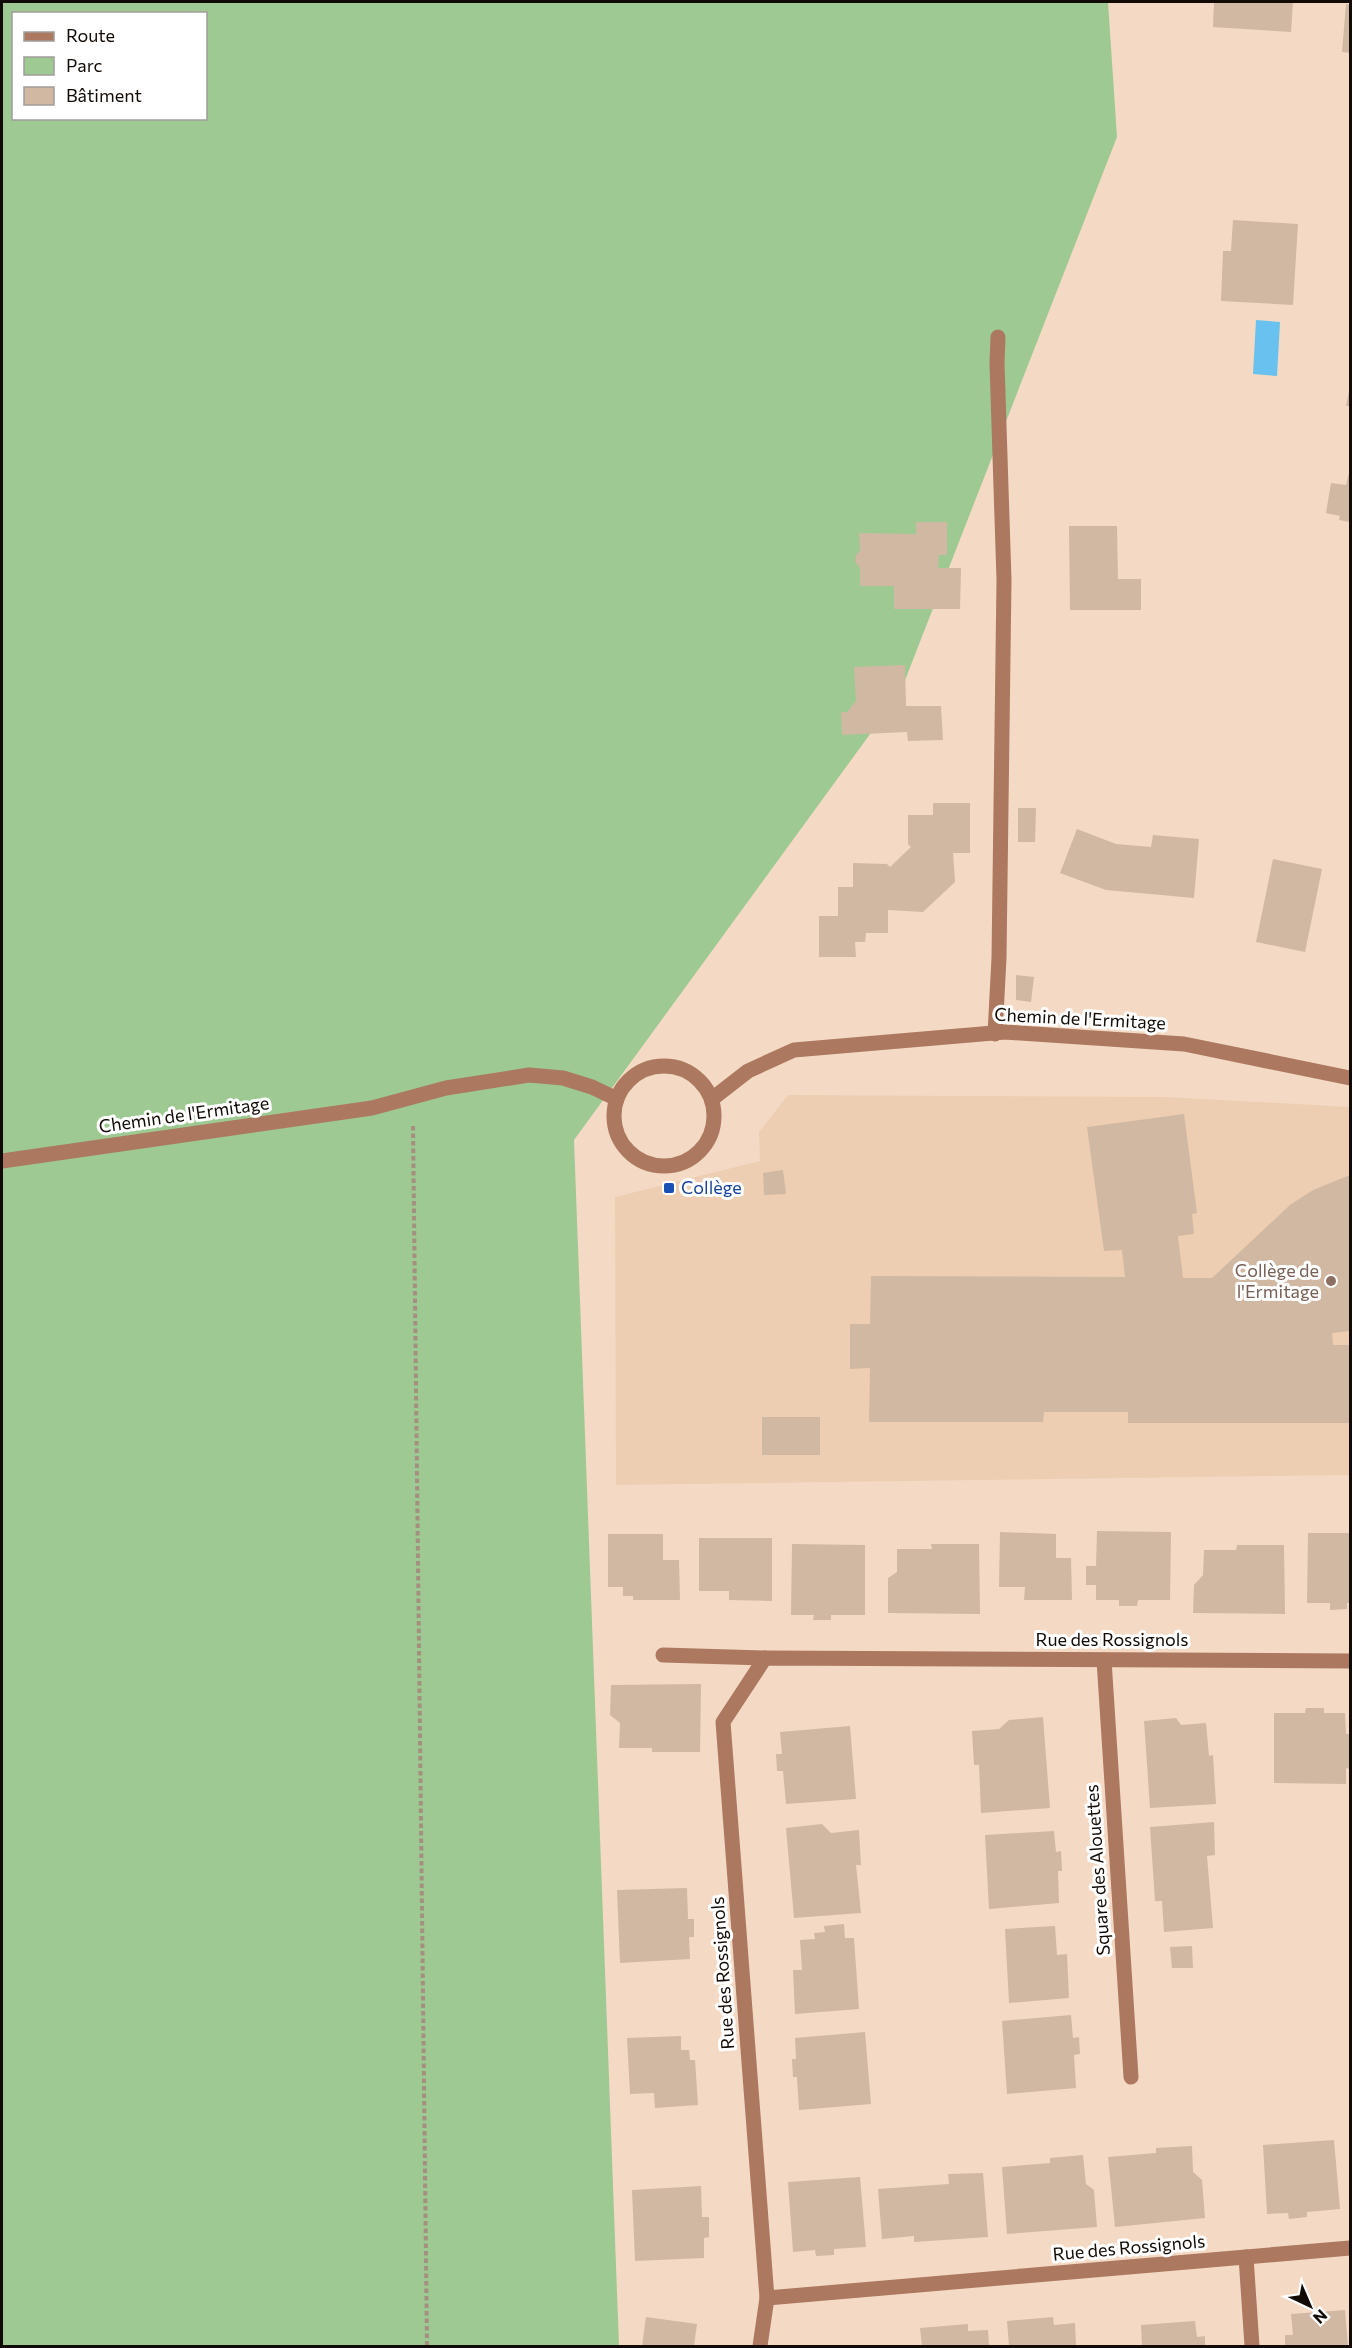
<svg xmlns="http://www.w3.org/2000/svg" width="1352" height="2348" font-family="Commissioner,sans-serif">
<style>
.built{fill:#edceb2}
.green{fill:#9ec993;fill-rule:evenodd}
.water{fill:#68c1ef}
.building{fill:#d1b8a2}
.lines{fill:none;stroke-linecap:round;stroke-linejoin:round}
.path{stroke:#a3907f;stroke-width:4;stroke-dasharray:4.5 3;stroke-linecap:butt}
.minor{stroke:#ad7860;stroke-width:15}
.transit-dot{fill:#1a4fb4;stroke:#fff;stroke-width:2}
.education-dot{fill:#8d6e63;stroke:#fff;stroke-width:2}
.labels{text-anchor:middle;stroke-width:6;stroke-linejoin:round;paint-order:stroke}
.street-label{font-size:18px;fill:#120a04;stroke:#fff}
.transit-label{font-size:18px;fill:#164399;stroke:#fff;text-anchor:start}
.education-label{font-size:18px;fill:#785e54;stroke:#fff;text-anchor:end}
</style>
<rect width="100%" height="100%" fill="#f4dac4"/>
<polygon class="built" points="788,1095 1168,1097 1350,1107 1350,1475 616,1485 615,1197 760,1161 759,1132"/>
<path class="green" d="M 2,2 L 1108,2 L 1117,137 L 900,693 L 574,1140 L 619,2346 L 2,2346 ZM 14,14 L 206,14 L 206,118 L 14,118 Z"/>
<polygon class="water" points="1256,320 1280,322 1277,376 1253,374"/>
<g class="building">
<polygon points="1214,2 1293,2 1291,32 1213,27"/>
<polygon points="1346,4 1350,5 1350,53 1342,52"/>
<polygon points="1233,220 1298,224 1293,305 1221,301 1223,251 1231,251"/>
<polygon points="1349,391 1350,406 1346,406"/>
<polygon points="1350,469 1350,522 1339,520 1340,516 1326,513 1331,483 1346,485"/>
<polygon points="916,522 947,522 947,555 939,555 938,568 961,568 960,609 894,609 894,586 860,586 860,568 855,561 856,555 860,551 859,533 916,534"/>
<polygon points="1069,526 1117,526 1118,579 1141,579 1141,610 1070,610"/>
<polygon points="905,665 906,706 941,706 943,740 908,741 907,732 842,735 841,712 847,712 856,701 854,667"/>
<polygon points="933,803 970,803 970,853 953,853 955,882 923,912 888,910 888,933 866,933 865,942 855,942 856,957 819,957 819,916 838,916 838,887 853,887 853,863 887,864 890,867 911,847 908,844 908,815 933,815"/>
<polygon points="1018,808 1036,808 1035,842 1018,842"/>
<polygon points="1077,829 1116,844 1151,847 1153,835 1199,839 1194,898 1106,890 1060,873"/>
<polygon points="1273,859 1322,869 1305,952 1256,942"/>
<polygon points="1016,975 1034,977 1031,1002 1016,1000"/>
<polygon points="1184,1114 1197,1213 1192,1214 1194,1234 1178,1236 1183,1278 1212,1278 1290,1205 1313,1190 1350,1175 1350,1331 1332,1333 1333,1345 1350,1345 1350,1423 1128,1423 1128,1412 1044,1412 1043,1422 869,1422 870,1368 850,1369 850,1324 870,1324 871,1276 1125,1277 1122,1250 1104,1251 1087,1127"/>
<polygon points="783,1170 786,1194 764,1195 763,1173"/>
<rect x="762" y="1417" width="58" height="38"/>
<polygon points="1097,1531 1171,1532 1170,1600 1138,1600 1137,1606 1119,1606 1119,1600 1096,1600 1096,1585 1086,1585 1086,1566 1096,1566"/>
<polygon points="1000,1532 1056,1534 1056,1558 1071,1558 1072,1600 1024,1600 1025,1587 999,1587"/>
<polygon points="1308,1533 1350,1533 1350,1603 1347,1603 1347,1609 1330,1610 1330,1603 1307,1603"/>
<polygon points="608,1534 663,1534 663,1560 679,1560 680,1600 633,1600 633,1596 623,1596 623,1587 608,1587"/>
<polygon points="699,1538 772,1538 772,1601 729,1600 729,1591 699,1591"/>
<polygon points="792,1544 865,1545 865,1615 831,1615 831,1620 813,1620 814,1615 791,1615"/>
<polygon points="931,1544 979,1544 980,1614 888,1613 888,1578 897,1572 897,1549 932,1549"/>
<polygon points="1237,1545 1284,1545 1285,1614 1193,1613 1194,1585 1203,1575 1204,1550 1236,1550"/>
<polygon points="701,1684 700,1752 652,1752 652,1748 619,1748 620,1723 610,1715 611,1685"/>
<polygon points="1306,1708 1324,1708 1324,1713 1345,1713 1346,1734 1350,1734 1350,1769 1346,1768 1346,1784 1274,1783 1274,1713 1305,1713"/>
<polygon points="1043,1717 1050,1808 981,1813 979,1765 974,1765 972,1731 999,1729 1009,1720"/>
<polygon points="1176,1718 1181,1725 1206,1723 1209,1756 1213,1755 1216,1804 1150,1808 1144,1721"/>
<polygon points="850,1726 856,1799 786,1804 783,1771 777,1771 776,1754 782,1754 780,1732"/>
<polygon points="1214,1822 1215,1855 1207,1856 1213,1928 1164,1932 1162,1901 1155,1901 1150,1827"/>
<polygon points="822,1824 831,1833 859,1830 861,1865 856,1865 861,1913 794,1918 786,1828"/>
<polygon points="1054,1831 1056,1852 1061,1851 1062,1871 1058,1871 1059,1903 989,1909 985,1835"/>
<polygon points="687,1888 688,1919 694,1919 694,1937 689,1937 690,1959 620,1963 617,1890"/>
<polygon points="844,1924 845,1938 854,1938 859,2009 795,2014 793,1970 802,1970 800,1940 815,1939 814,1933 825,1932 824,1926"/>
<polygon points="1055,1926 1057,1955 1067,1954 1069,1998 1009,2003 1005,1929"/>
<polygon points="1192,1946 1193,1968 1172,1968 1170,1947"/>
<polygon points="1071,2015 1073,2038 1079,2037 1080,2054 1074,2055 1076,2088 1007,2094 1002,2021"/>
<polygon points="865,2032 871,2104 799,2110 797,2077 793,2077 792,2059 796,2059 795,2038"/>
<polygon points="681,2036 681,2050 689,2050 690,2060 695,2060 698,2105 655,2108 654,2093 630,2094 627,2038"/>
<polygon points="1334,2140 1340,2209 1307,2212 1307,2217 1289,2219 1288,2213 1267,2214 1263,2145"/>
<polygon points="1192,2146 1193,2172 1202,2180 1205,2218 1115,2227 1108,2157 1156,2153 1156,2148"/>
<polygon points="1083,2155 1086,2184 1094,2190 1097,2227 1007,2234 1002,2167 1050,2163 1050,2158"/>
<polygon points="983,2173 988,2237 914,2242 914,2236 882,2239 878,2189 949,2184 948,2174"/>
<polygon points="860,2177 866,2247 834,2249 834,2255 816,2256 815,2250 793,2252 788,2182"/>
<polygon points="701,2186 702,2217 709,2217 709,2237 704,2238 704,2258 635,2261 632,2190"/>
<polygon points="1345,2310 1348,2346 1285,2346 1285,2335 1293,2335 1291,2314"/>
<polygon points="646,2317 697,2324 694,2346 642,2346"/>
<polygon points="1053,2317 1054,2325 1075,2323 1076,2346 1009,2346 1007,2321"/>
<polygon points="1195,2321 1197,2337 1205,2336 1205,2346 1142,2346 1141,2325"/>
<polygon points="968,2324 968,2331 988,2330 989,2346 922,2346 920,2328"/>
</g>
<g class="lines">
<polyline class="path" points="413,1126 427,2346"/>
<g class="minor">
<polyline points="995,1034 999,958 1004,580 997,363 998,337"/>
<circle cx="664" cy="1116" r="50"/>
<polyline points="712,1099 748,1071 794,1050 1005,1032 1184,1044 1350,1078"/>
<polyline points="2,1161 372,1108 446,1088 529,1075 563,1078 592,1087 617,1099"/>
<polyline points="663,1655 765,1658"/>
<polyline points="1104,1660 1131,2077"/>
<polyline points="1246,2257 1252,2346"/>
<polyline points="767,2298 1350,2248"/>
<polyline points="760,2346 767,2298 723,1722 765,1658 1350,1661"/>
</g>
</g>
<rect class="transit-dot" x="663" y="1182" width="12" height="12" rx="3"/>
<circle class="education-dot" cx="1331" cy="1281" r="6"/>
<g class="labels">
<g class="street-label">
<text transform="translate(1080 1019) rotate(3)" y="6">Chemin de l'Ermitage</text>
<text transform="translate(184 1115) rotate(-8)" y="6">Chemin de l'Ermitage</text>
<text x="1112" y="1646">Rue des Rossignols</text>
<text transform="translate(1098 1870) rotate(-94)" y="6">Square des Alouettes</text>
<text transform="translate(723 1973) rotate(-94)" y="6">Rue des Rossignols</text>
<text transform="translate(1129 2248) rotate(-5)" y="6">Rue des Rossignols</text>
</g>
<g class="transit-label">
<text x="681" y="1194">Collège</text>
</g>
<g class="education-label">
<text x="1319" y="1277">Collège de<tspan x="1319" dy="21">l'Ermitage</tspan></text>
</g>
</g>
<rect width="1352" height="2348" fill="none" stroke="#120a04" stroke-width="6"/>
<rect x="12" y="12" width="195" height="108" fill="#ffffff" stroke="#a09d9b" stroke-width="1.5"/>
<rect x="24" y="32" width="30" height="9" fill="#ad7860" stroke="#a09d9b" stroke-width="1.5"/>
<text x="66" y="42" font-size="18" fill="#120a04">Route</text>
<rect x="24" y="57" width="30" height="18" fill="#9ec993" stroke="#a09d9b" stroke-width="1.5"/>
<text x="66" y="72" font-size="18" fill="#120a04">Parc</text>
<rect x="24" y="87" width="30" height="18" fill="#d1b8a2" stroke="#a09d9b" stroke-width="1.5"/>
<text x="66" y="102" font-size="18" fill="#120a04">Bâtiment</text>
<g transform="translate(1310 2306) rotate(136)" stroke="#ffffff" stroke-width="4.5" paint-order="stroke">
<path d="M0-4.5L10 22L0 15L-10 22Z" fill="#120a04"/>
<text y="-9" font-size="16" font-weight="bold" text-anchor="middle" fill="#120a04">N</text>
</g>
</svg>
